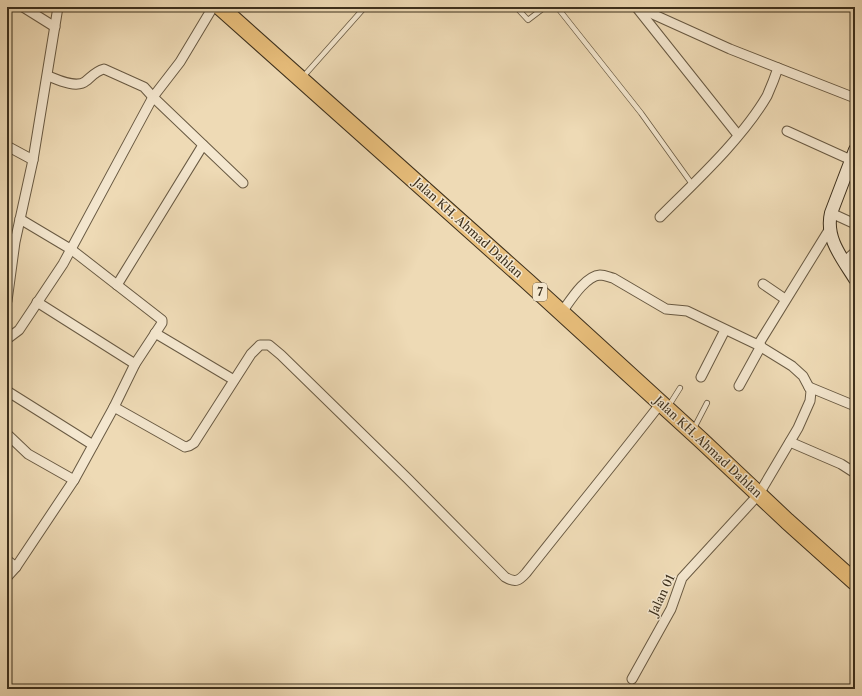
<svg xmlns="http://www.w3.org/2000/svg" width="862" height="696" font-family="'Libre Caslon Text',serif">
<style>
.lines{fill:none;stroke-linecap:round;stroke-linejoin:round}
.lane-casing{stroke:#695a43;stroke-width:6}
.street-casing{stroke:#695a43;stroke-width:11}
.secondary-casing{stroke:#3d301d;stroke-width:14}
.highway-casing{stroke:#3d301d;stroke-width:18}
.lane{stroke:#f4e7cf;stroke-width:4.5}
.street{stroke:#f4e7cf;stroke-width:9}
.secondary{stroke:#f4e7cf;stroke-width:12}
.highway{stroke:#e7bd7a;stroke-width:16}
.labels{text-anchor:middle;stroke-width:3;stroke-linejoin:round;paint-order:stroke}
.shield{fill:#f4e7cf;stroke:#746752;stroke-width:1}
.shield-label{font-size:11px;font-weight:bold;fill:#3d301d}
.street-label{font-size:12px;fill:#3d301d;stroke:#f4e7cf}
</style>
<rect width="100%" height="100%" fill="#eedab5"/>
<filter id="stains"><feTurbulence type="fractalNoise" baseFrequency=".005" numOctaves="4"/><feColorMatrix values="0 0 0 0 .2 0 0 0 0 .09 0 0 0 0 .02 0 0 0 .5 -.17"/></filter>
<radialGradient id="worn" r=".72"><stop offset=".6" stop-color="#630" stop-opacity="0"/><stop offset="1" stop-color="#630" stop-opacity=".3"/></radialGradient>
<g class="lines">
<defs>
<g id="lane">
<polyline points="444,7 445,7"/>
<polyline points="516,7 528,20 545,7"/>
<polyline points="557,7 641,113 692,184"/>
<polyline points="302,78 365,7"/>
<polyline points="668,407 680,388"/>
<polyline points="693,430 707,403"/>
</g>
<g id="street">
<polyline points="23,7 55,27"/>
<polyline points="637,7 730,49 855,98"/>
<polyline points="637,8 738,135"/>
<path d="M 48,76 C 58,80 77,89 86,81 C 92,76 96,71 104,69 L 144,87 L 153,97 L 243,183"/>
<polyline points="787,131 851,160"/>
<polyline points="7,146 33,160"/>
<polyline points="831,213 855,224"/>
<path d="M 660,217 C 695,182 742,139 767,96 C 771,87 775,77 778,68"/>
<polyline points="20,219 72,250 162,320 162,323 135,364 114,407"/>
<polyline points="844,262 855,252"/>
<polyline points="763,284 785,299"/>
<polyline points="117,285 203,145"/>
<polyline points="7,301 15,242 33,160 58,7"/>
<polyline points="37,302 135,364"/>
<path d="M 562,312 C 570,301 585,276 600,275 C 605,275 609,277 613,278 L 666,309 L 687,311 L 758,345 L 792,366 L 803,376 L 811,391 L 810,401 L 798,428 L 759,494 L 682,578 L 671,609 L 632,679"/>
<polyline points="155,333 234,380"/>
<polyline points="7,339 19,330 63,264 153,97 180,62 213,7"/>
<polyline points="758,345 829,230"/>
<polyline points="701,377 725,330"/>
<polyline points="739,386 761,346"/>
<polyline points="809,387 855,406"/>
<polyline points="7,391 93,445"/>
<polyline points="7,434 28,454 74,480"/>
<polyline points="790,442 841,464 855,473"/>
<polyline points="7,560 16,567"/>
<path d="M 7,577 L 16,567 L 74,480 L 114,407 L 185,447 L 189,446 L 194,443 L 251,354 L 260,345 L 269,345 L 281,355 L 408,479 L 505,577 C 515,583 519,581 526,573 C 571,516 617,460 661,403"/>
</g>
<path id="secondary" d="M 855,150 L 831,213 C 825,238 842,258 855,279"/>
<polyline id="highway" points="220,7 528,282 701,440 787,521 855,582"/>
</defs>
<use href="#lane" class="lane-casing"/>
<use href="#street" class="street-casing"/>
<use href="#secondary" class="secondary-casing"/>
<use href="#highway" class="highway-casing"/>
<use href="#lane" class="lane"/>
<use href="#street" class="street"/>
<use href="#secondary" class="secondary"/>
<use href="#highway" class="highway"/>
</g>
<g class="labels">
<rect class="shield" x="533" y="283" width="14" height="18" rx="3"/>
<g class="shield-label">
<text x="540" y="296">7</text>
</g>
<g class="street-label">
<text transform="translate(468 228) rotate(42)" y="4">Jalan KH. Ahmad Dahlan</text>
<text transform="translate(708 447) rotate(43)" y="4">Jalan KH. Ahmad Dahlan</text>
<text transform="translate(662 595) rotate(-65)" y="4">Jalan 01</text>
</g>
</g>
<rect width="862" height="696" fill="none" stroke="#eedab5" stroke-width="24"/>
<rect x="8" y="8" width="846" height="680" fill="none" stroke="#3d301d" stroke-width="2"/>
<rect x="12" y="12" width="838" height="672" fill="none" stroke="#3d301d"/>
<rect width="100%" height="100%" filter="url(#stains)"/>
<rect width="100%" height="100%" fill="url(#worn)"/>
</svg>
